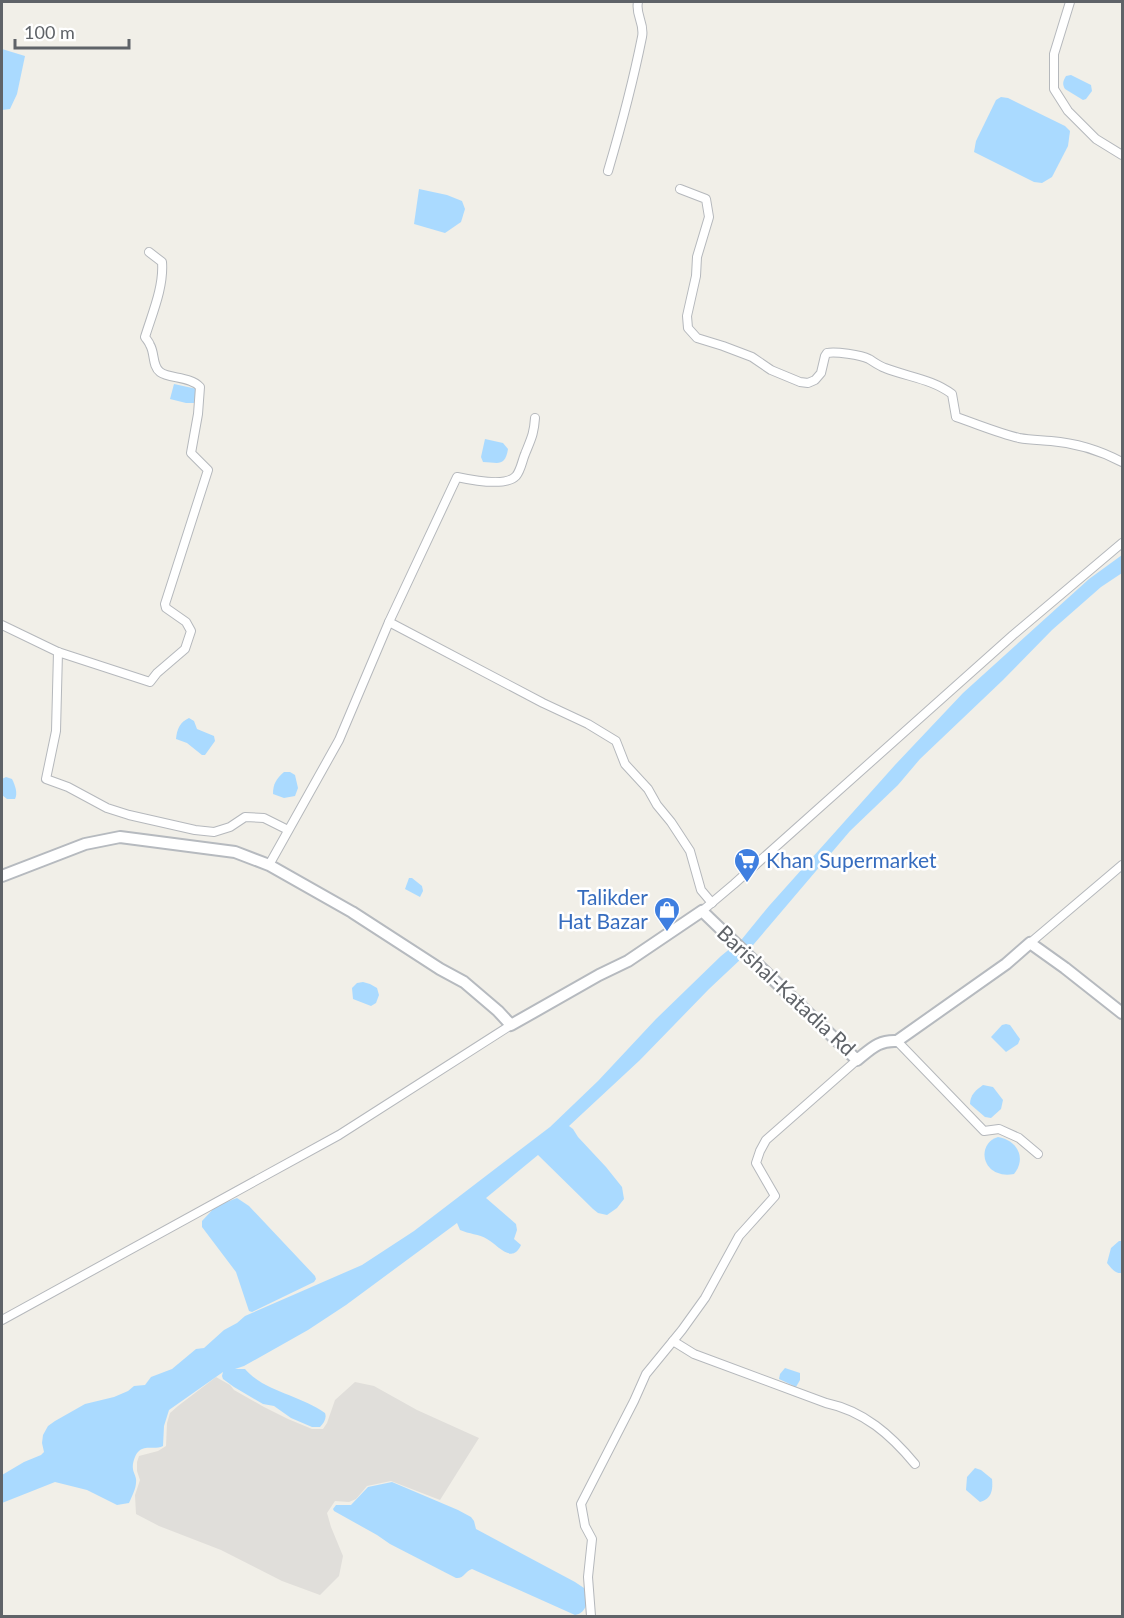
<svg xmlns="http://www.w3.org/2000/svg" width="1124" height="1618" font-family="Lato,sans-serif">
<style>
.industrial{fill:#e0deda}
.water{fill:#aadaff}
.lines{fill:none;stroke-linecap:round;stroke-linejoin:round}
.street-casing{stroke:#b5b8bc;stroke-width:10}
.secondary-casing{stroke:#b6babf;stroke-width:14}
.street{stroke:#fff;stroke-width:8}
.secondary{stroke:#fff;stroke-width:10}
.labels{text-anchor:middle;stroke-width:5;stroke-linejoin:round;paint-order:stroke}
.shop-label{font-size:21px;fill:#366cbe;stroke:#fff;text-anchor:start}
.street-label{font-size:21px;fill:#5f6368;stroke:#fff}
</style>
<rect width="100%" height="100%" fill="#f1efe8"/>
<polygon class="industrial" points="216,1377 230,1385 234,1390 264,1407 288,1419 312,1429 323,1429 327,1423 335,1400 355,1382 374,1386 417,1410 479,1438 440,1500 391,1481 367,1486 356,1499 349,1502 335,1501 327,1513 331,1527 343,1556 339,1576 320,1595 282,1581 221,1550 159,1526 136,1514 135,1495 140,1480 137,1471 137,1462 139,1456 158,1451 166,1446 167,1423 170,1413 178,1406"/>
<g class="water">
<polygon points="2,49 25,56 17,94 10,109 2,110"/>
<path d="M 1071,75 L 1091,85 L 1092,91 L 1086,99 L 1083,100 L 1065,89 C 1062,84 1063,81 1066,76 Z"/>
<polygon points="1001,97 1008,98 1065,126 1070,131 1068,146 1052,177 1042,183 1034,182 974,152 976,141 996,100"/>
<polygon points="419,189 447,195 462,201 465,209 461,222 445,233 414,224"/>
<polygon points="174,384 197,389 196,399 194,403 186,403 170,399"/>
<path d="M 485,439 L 503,443 L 508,449 C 505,468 497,462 483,462 L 481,457 Z"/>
<path d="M 1122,555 L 1122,573 L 1101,587 L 1052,630 L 1003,680 L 920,759 L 898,785 L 850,831 L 742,958 L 709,989 L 640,1060 L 569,1126 L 573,1129 L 578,1137 L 606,1167 L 622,1187 L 624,1199 L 617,1208 L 607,1215 L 598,1213 L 593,1209 L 538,1155 L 486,1198 L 516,1224 L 517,1230 L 514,1239 L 521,1245 C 512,1265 498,1245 487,1239 C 479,1234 469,1234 460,1230 L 457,1223 L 346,1305 L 308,1330 L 244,1366 L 235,1369 L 245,1369 C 265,1392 301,1395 325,1413 C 327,1418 324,1423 320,1427 L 312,1427 L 291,1418 L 274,1406 L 263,1404 L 234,1387 L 223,1379 L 222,1376 L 223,1372 L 169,1410 L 164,1426 L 163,1446 C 156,1450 145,1445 139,1451 C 135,1454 132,1464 133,1469 C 133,1471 136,1477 136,1479 C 137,1487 132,1496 129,1503 L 117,1505 L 87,1490 L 55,1482 L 2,1503 L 2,1475 L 24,1462 L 41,1455 L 44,1452 L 42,1443 L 43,1435 L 48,1426 L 55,1421 L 85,1404 L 114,1397 L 128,1391 L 134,1386 L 145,1385 L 151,1377 L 172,1369 L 196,1349 L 204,1348 L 224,1330 L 237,1323 L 245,1316 L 362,1265 L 414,1231 L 550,1127 L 598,1081 L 656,1019 L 721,956 L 742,939 L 769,906 L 895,765 L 963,693 L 1089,579 Z"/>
<path d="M 189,718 L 194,721 L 197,729 L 214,736 L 215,741 L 205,755 L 202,755 L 187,743 L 176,739 C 177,729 180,722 189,718 Z"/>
<path d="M 284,772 L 290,772 L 295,775 L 298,788 L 295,796 L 284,798 L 273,794 C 273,784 276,779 284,772 Z"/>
<path d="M 6,777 L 12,779 C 15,785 18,793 15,799 L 7,799 L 2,795 L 2,779 Z"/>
<polygon points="409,878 412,878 422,886 423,891 420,897 405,889"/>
<polygon points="363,982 370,984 377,988 379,995 376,1003 371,1006 353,999 352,988 357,983"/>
<polygon points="1006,1024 1010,1025 1020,1039 1018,1044 1006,1052 991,1037 1002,1025"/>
<path d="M 983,1085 L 993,1087 L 1003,1100 L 1001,1109 L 991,1118 L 985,1117 L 970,1104 C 970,1095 976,1090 983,1085 Z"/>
<path d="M 998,1137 C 1017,1140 1027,1158 1014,1174 C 982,1180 975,1144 998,1137 Z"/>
<polygon points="237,1198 249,1206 315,1276 316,1279 314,1282 252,1312 249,1311 236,1272 202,1227 202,1221 216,1206"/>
<path d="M 1119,1241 L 1122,1241 L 1122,1273 C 1115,1274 1111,1268 1107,1263 L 1111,1248 Z"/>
<polygon points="785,1368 800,1373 800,1380 796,1387 779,1379 780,1374"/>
<path d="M 975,1468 L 981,1470 L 992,1479 C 993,1489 992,1499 980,1502 L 966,1490 L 967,1477 Z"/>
<path d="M 392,1482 L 458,1510 L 471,1517 L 474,1521 L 476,1529 L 575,1582 L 584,1588 L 588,1594 C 587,1604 586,1613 575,1615 L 472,1569 C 465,1571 464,1579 456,1578 L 390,1544 L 377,1535 L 334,1511 L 333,1509 L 336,1505 L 351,1505 L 368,1487 Z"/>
</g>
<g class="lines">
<defs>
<g id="street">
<polyline points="1070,2 1054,54 1054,89 1068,111 1096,139 1122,155"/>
<path d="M 608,171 C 621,127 633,82 642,37 C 645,23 635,15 638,2"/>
<path d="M 680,189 L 706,199 L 709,217 L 697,257 L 696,276 L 687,316 L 688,328 L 697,338 L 723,346 L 752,357 L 771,370 L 800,382 L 808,383 L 815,380 L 821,373 L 825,356 L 827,353 C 835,351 861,355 869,359 C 874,362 879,366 885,368 C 908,377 932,379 952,394 L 956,417 C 977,424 998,433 1019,438 C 1030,440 1040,440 1051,441 C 1077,443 1099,450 1122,462"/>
<polyline points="389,622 543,703 588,724 616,741 625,764 648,789 657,805 671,822 690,851 701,890 712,903"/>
<path d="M 2,625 L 58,652 L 150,682 L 157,673 L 185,649 L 191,631 L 186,622 L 166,608 L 165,604 L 208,470 L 191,453 L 198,414 L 200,387 C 190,376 169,379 160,372 C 152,366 155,353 150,345 C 149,342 147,340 145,337 C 152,314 164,287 162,262 L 149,252"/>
<polyline points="58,652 56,731 46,779 68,787 107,808 129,815 195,830 214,832 230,827 245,817 264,818 288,830"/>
<path d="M 269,865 L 339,740 L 389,622 L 457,477 C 471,480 506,487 516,476 C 521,470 522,461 525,454 C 531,439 534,434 535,418"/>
<polyline points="702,911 734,884 1013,635 1122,543"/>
<polyline points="1030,943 1122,865"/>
<polyline points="897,1041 984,1131 999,1129 1019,1138 1038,1154"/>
<polyline points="2,1320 339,1135 511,1025"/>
<path d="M 673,1341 L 694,1354 L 826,1403 C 864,1411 891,1435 915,1464"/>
<polyline points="591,1616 588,1577 592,1539 585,1526 581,1504 634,1401 646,1374 682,1330 705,1298 739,1236 775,1196 756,1163 760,1151 766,1140 857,1060"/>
</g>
<path id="secondary" d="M 2,876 L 85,844 L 120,837 L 235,852 L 269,865 L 352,912 L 440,969 L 464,982 L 498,1011 L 511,1025 L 599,975 L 628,961 L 702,911 L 857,1060 C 871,1049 878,1040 897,1041 L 1006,964 L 1030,943 L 1065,968 L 1122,1013"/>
</defs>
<use href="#street" class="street-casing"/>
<use href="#secondary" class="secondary-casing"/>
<use href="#street" class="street"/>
<use href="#secondary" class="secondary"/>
</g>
<defs>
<symbol id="supermarket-pin" viewBox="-11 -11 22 30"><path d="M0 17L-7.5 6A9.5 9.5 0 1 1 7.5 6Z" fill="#3f7fe0" stroke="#fff"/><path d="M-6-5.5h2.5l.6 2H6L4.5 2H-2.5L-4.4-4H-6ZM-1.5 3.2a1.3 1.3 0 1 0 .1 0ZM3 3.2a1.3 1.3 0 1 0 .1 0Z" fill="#fff"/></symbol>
<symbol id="shop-pin" viewBox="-11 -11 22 30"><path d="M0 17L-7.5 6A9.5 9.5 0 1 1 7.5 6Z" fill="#3f7fe0" stroke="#fff"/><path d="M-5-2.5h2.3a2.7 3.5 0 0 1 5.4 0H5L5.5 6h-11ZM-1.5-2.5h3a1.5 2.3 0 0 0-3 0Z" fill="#fff"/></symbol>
</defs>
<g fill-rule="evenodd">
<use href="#supermarket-pin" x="732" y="846" width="30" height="40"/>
<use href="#shop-pin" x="652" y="895" width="30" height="40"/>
</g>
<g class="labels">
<g class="shop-label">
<text x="766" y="868">Khan Supermarket</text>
<text x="648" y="905" text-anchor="end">Talikder<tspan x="648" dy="24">Hat Bazar</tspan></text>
</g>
<g class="street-label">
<text transform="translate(786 991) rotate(43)" y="7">Barishal-Katadia Rd</text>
</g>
</g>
<rect width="1124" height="1618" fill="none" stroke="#5f6368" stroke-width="6"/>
<path d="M15 39v9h114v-9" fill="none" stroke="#5f6368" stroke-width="3"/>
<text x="24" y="39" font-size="18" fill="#5f6368" stroke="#ffffff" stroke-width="4.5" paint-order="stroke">100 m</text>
</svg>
